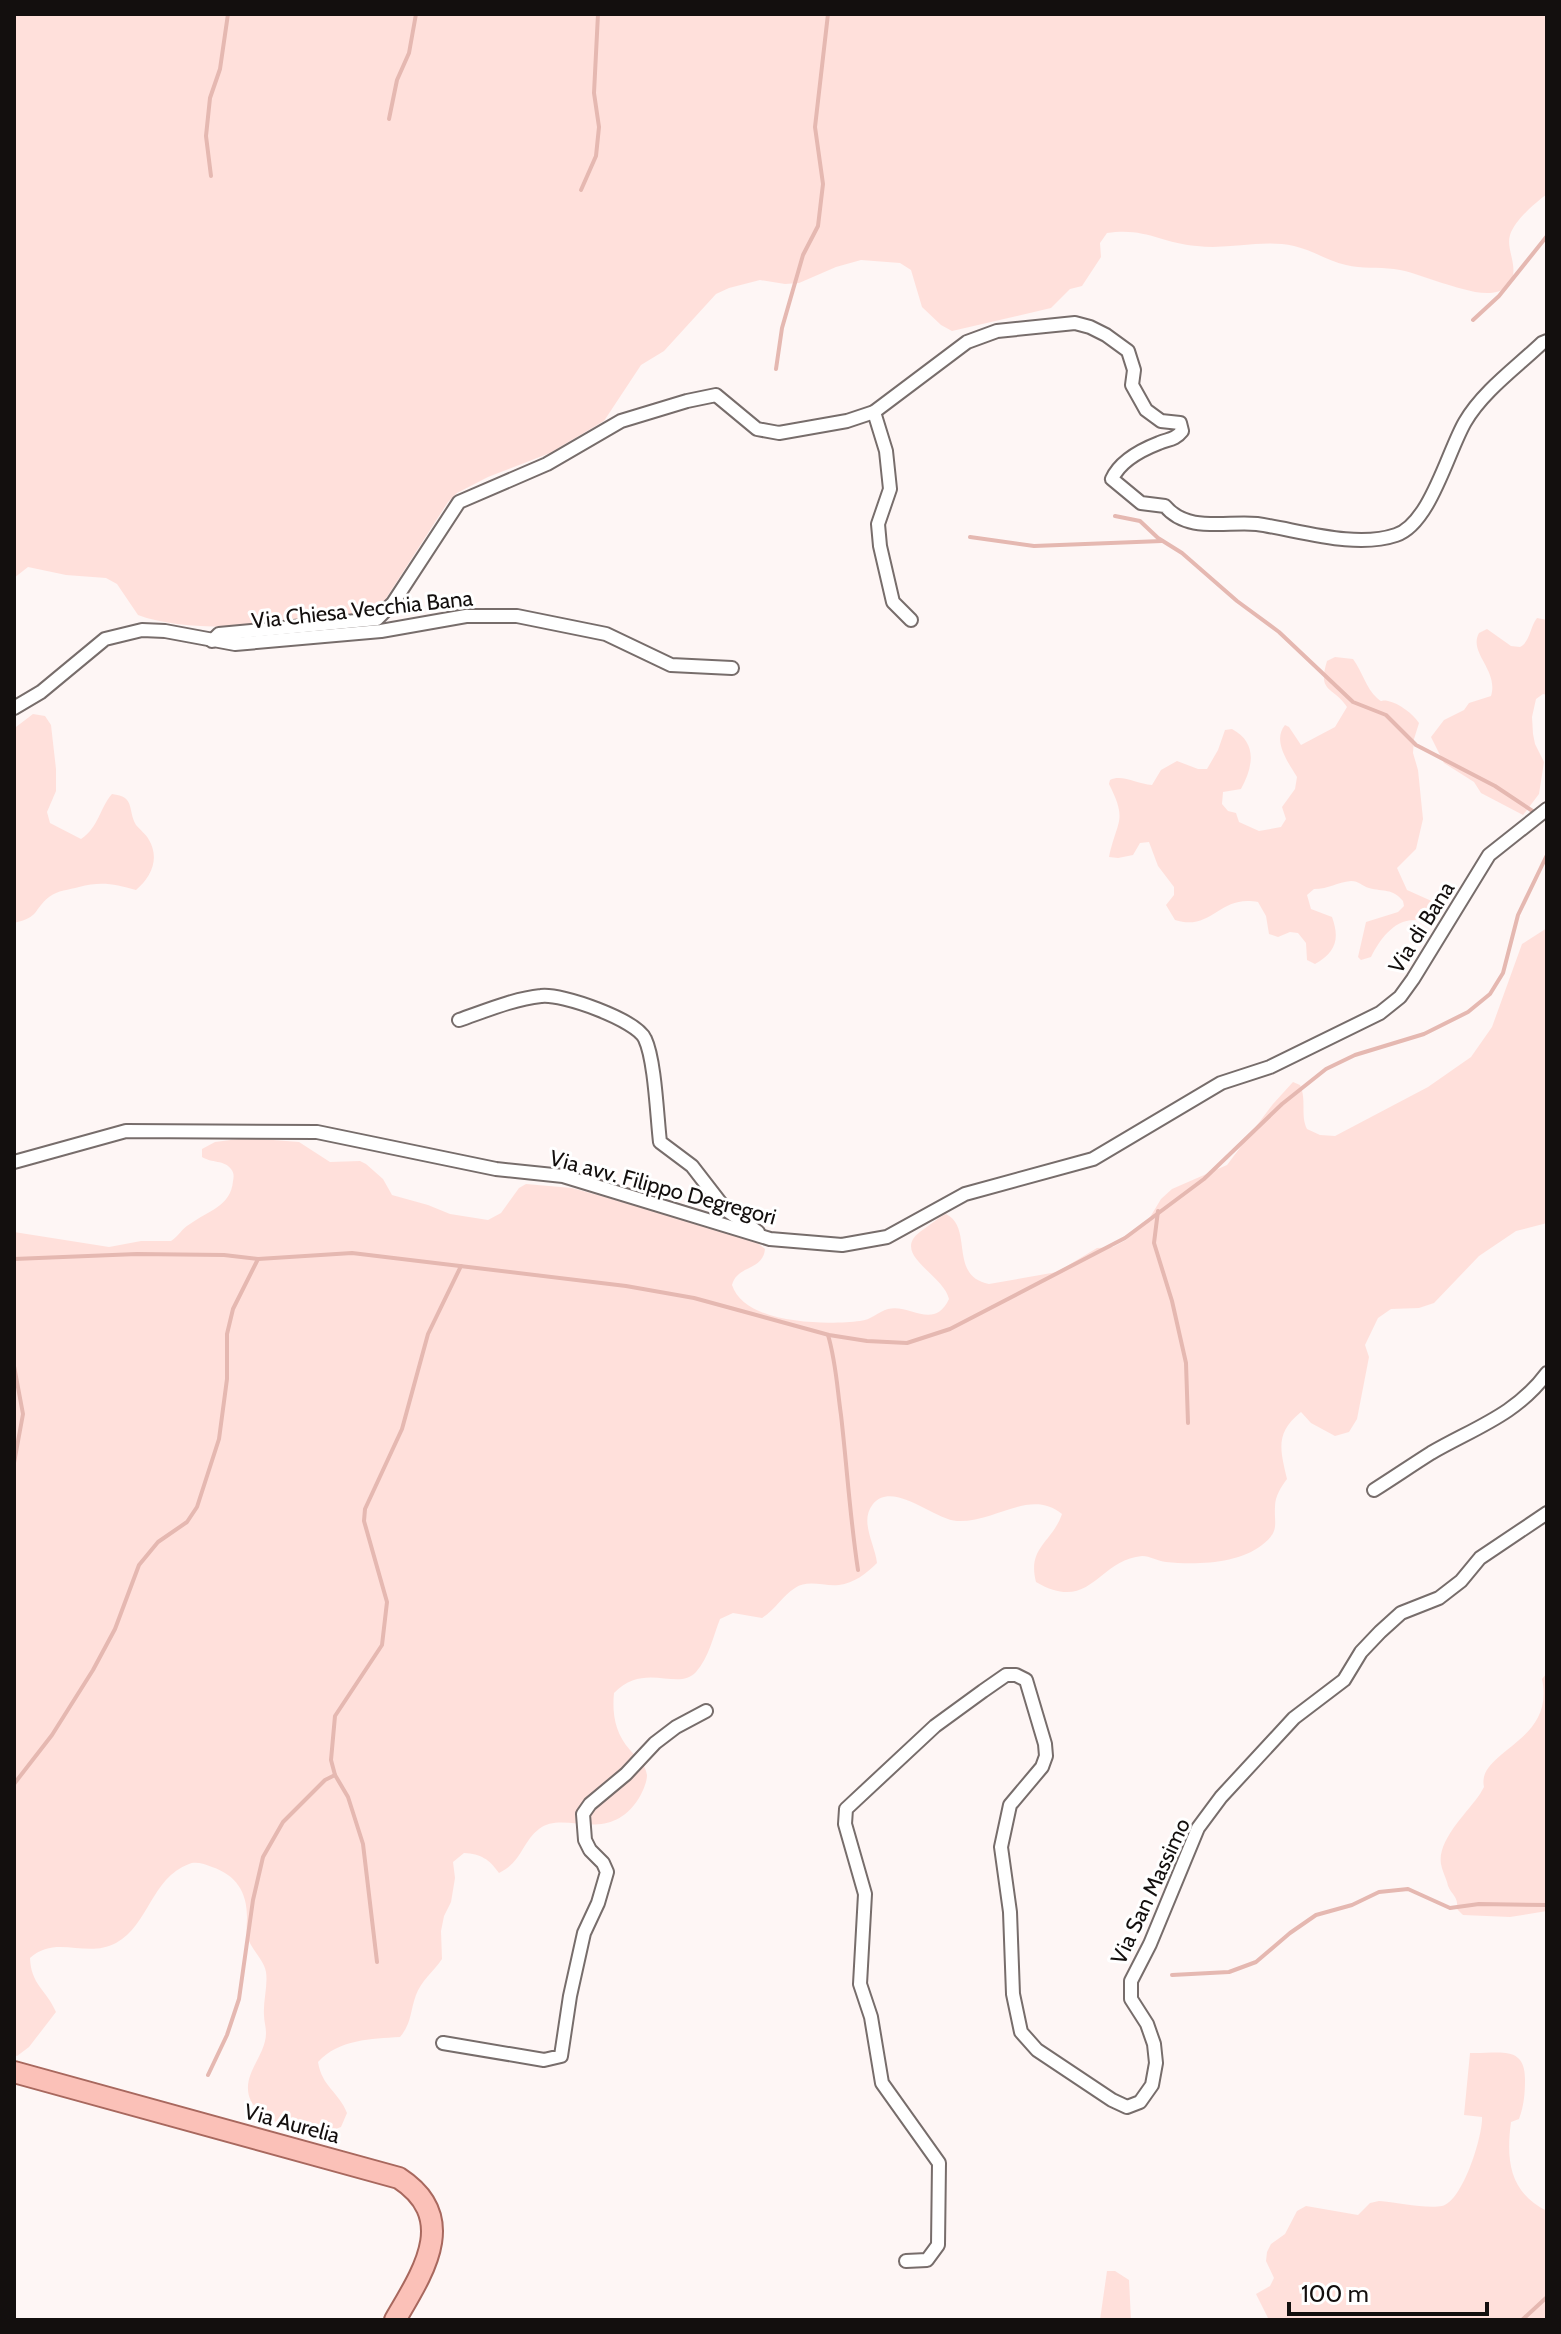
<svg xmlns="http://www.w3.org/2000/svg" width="1561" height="2334" font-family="Cabin,sans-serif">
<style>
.green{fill:#ffe0db}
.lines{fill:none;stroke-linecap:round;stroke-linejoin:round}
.stream{stroke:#e5b8b1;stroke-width:4}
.street-casing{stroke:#776d6b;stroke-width:16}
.primary-casing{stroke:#a8685e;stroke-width:24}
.street{stroke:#fff;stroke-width:12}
.primary{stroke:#fbc1b8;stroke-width:20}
.labels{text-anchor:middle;stroke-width:6;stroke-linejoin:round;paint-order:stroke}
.street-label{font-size:22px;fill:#130f0e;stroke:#fff}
</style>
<rect width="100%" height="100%" fill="#fef6f5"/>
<g class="green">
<path d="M 14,14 L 1547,14 L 1547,194 C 1535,203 1515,220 1510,235 C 1505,251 1523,272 1506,287 C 1491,301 1458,287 1442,283 C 1426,278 1410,271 1394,269 C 1378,267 1362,269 1346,265 C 1328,261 1312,250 1294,246 C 1262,239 1229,250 1197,246 C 1161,243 1145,227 1107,233 L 1100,243 L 1101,257 L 1082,286 L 1070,289 L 1051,308 L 952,331 L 941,325 L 922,307 L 911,270 L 900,263 L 861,260 L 836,267 L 799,283 L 785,284 L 760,280 L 729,288 L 716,294 L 664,351 L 641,365 L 604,421 L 550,453 L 488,477 L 457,493 L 448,502 L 378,611 C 317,623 195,637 138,615 L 117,584 L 106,578 L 66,575 L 28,567 L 14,578 Z"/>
<path d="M 1537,618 L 1547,620 L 1547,695 L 1543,694 L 1536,699 L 1532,717 L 1533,734 L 1535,744 L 1544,762 L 1539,794 L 1523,815 L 1481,793 L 1474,782 L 1444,763 L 1431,737 L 1444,720 L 1464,710 L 1469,703 L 1491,696 C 1499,670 1468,653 1479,633 L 1487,629 L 1511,646 L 1520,647 C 1530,642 1530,627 1537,618 Z"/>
<path d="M 1335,657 L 1353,659 C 1362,671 1366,688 1377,698 C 1384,704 1379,699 1388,701 C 1399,703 1413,714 1419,723 L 1414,739 L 1413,753 L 1418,770 L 1423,819 L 1416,849 L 1397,868 L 1407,890 L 1436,903 L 1438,916 C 1428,924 1425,919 1414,920 C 1393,920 1379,941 1371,957 L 1361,960 L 1358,957 L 1366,922 L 1398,912 L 1404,906 L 1403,901 C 1392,888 1384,892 1369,888 C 1362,886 1359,881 1351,881 C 1337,882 1329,889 1314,889 L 1307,895 L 1311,909 L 1332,917 C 1340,939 1336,952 1315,964 L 1307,960 L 1306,943 L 1298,933 L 1290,932 L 1278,937 L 1269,934 L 1266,916 L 1258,902 C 1219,894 1212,932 1175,920 L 1166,905 L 1174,895 L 1174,887 L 1158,866 L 1149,842 L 1140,843 L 1133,855 L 1118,858 L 1109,857 C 1117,819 1128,822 1109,784 L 1110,780 C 1122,774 1137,784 1152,785 L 1161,770 L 1177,761 L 1198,769 L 1207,769 L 1218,750 L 1225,730 L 1232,729 C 1258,743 1253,767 1241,789 L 1223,792 L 1222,804 L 1228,811 L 1236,813 L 1239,822 L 1259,831 L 1281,827 L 1286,819 L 1282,807 L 1295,789 L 1297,777 C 1288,762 1272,741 1285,725 L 1289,727 L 1301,745 L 1335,727 L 1347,707 C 1333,686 1317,693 1327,661 Z"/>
<path d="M 33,714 L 45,716 L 51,725 L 56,769 L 56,791 L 47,812 L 50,823 L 81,839 C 99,827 99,809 112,794 C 136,797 127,809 136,825 C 140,830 146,834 149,840 C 160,859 151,877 136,890 C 115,884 101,881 79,887 C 69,890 58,890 49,897 C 33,910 40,917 14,923 L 14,723 L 16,727 Z"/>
<path d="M 1547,928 L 1547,1223 L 1516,1231 L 1479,1256 L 1434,1303 L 1419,1308 L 1391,1309 L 1378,1318 L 1365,1345 L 1369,1357 L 1357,1419 L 1349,1432 L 1335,1436 L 1311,1423 L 1301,1412 C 1275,1433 1280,1449 1287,1479 C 1281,1487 1275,1496 1275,1507 C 1274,1525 1280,1531 1262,1545 C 1238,1564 1195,1565 1166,1562 C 1158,1561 1150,1556 1142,1556 C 1097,1560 1091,1614 1036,1582 C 1027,1547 1052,1543 1062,1514 C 1030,1488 995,1523 957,1521 C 934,1520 893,1480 873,1504 C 859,1521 875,1544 877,1563 C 866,1574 854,1583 839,1585 C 825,1587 808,1579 795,1588 C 783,1595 776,1609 762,1618 L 733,1613 L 720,1619 C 713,1637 709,1657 696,1672 C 678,1692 645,1661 614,1693 C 612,1714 615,1733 630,1750 C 637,1758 645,1763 647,1775 C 647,1782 643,1791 639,1798 C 608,1847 565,1809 539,1829 C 522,1842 522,1862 499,1873 C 489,1859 481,1854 464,1853 L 453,1862 L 455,1878 L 451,1902 L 444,1916 L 441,1931 L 442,1959 C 434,1971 421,1981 416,1995 C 410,2011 412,2023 400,2037 C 371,2039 339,2039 318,2062 C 322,2087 339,2092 347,2113 L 341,2127 C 332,2130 321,2135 312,2136 C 300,2137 256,2113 251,2101 C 239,2076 266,2057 266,2033 C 266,2027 264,2021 264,2015 C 263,2001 268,1986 266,1972 C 264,1959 250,1949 247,1935 C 246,1929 247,1923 247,1917 C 247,1892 236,1875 212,1867 C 205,1864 195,1861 189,1864 C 151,1878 149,1925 116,1943 C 86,1959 56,1934 30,1958 C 31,1985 46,1989 56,2012 L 29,2047 L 17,2056 L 14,2055 L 14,1232 L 109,1247 L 141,1241 L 171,1241 C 179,1236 182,1228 190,1224 C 208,1211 231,1206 233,1181 C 234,1176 234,1173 231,1169 C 225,1160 211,1163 202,1157 L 202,1149 L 215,1142 L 246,1138 L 299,1142 L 330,1162 L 360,1161 L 366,1164 L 383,1179 L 392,1195 L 428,1205 L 450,1214 L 488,1220 L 501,1213 L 519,1188 L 526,1184 L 572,1188 L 703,1224 L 754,1240 L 765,1249 C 763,1271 737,1265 732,1285 C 745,1325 827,1325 860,1321 C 871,1320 878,1312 888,1309 C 909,1303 934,1331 949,1299 C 943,1273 886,1253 924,1229 C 932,1224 937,1218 946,1214 C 974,1228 948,1276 989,1284 L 1057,1272 L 1097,1248 L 1113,1247 L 1126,1240 L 1142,1223 L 1149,1219 L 1161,1199 L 1172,1189 L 1227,1165 L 1273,1104 L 1293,1082 L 1300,1085 C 1307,1100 1300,1115 1307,1129 L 1320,1135 L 1335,1136 L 1428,1087 L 1471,1057 L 1492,1027 L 1522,944 Z"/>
<path d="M 1547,1673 L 1547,1911 L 1510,1917 L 1463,1915 L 1457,1909 C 1459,1895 1449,1894 1447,1882 C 1445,1876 1442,1870 1441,1864 C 1437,1840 1468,1812 1480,1794 L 1484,1787 C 1476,1751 1556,1743 1542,1679 Z"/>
<path d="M 1470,2053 C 1498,2054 1525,2044 1525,2079 C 1525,2093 1524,2106 1519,2119 L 1511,2122 C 1506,2160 1509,2192 1547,2211 L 1547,2320 L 1269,2320 L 1256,2294 L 1270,2286 L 1274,2278 L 1266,2261 L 1267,2252 L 1271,2244 L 1285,2234 L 1297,2211 L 1306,2206 L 1358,2215 L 1370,2203 L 1379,2201 C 1396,2202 1426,2209 1442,2206 C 1463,2201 1483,2135 1482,2117 L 1464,2115 Z"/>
<polygon points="1107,2271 1115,2271 1129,2280 1131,2320 1100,2320"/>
</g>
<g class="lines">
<g class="stream">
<polyline points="389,119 397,80 409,53 416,14"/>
<polyline points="211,176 206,136 210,98 220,69 228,14"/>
<polyline points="581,190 596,156 599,127 594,93 598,14"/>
<polyline points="1473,320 1499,296 1547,236"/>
<polyline points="776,369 782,328 803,255 818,226 823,184 815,127 828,14"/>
<polyline points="1115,516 1140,521 1158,538 1182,553 1237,601 1279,632 1353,702 1386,715 1416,745 1495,786 1534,812"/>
<polyline points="970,537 1034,546 1162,541"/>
<polyline points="1158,1211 1154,1243 1172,1301 1186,1363 1188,1423"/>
<polyline points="14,1259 137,1254 224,1255 258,1259 352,1253 626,1286 694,1298 829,1335 867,1341 907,1343 950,1329 1125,1238 1204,1179 1282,1104 1326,1069 1355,1055 1424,1034 1468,1012 1490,994 1503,973 1518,915 1547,855"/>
<path d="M 828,1335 C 836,1362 837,1387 841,1415 C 847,1467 850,1518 858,1570"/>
<polyline points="14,1366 23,1414 14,1463"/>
<polyline points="14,1784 52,1735 93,1670 115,1629 139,1565 158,1542 187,1522 197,1507 219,1439 227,1379 227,1334 233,1309 258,1259"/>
<polyline points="377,1962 363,1844 348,1797 335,1775 331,1760 335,1716 382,1645 387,1602 364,1521 365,1509 402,1429 428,1334 461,1266"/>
<polyline points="1172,1975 1229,1972 1256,1962 1290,1933 1316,1915 1352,1905 1379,1892 1408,1889 1450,1908 1479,1904 1547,1905"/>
<polyline points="208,2075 227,2035 239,1999 253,1900 263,1857 283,1822 325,1780 335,1775"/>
<polyline points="1522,2320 1547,2297"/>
</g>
<defs>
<g id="street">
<polyline points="874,412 886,451 890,489 878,524 880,546 893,602 911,620"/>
<path d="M 212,641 L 219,634 L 377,619 L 393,603 L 459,502 L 547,464 L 621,421 L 687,401 L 716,395 L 757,429 L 779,433 L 847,421 L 874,412 L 967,342 L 997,331 L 1075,323 L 1090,327 L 1106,335 L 1128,351 L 1134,370 L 1132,385 L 1146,410 L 1161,421 L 1180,423 L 1182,431 C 1175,440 1168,439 1159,443 C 1141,450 1120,461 1112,479 L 1141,503 L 1165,506 C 1187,533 1226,521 1257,524 C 1299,530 1355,549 1396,535 C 1430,524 1448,451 1465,422 C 1483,391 1517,367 1542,343 L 1547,341"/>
<polyline points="14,708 41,692 105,639 142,630 165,631 235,644 381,631 466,616 517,616 606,634 671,665 732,668"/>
<path d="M 459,1020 C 485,1011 513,999 541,996 C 561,993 637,1020 645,1039 C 655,1060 657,1117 660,1142 L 692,1166 L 726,1210 L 758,1232"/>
<polyline points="14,1162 126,1131 317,1132 496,1169 563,1176 770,1239 842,1245 887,1237 965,1194 1093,1159 1221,1083 1270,1067 1380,1013 1400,997 1413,979 1489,855 1547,809"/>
<path d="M 1374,1490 C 1393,1478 1412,1465 1431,1453 C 1474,1428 1516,1415 1547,1373"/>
<polyline points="443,2043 544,2060 561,2056 570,1996 584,1933 598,1903 607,1872 603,1863 590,1850 585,1840 583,1814 590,1804 626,1774 655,1743 676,1727 706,1711"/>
<polyline points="906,2261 927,2260 938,2245 939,2163 882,2083 871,2017 860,1984 865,1894 845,1824 846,1809 935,1726 983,1691 1006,1675 1016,1675 1026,1680 1045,1744 1046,1756 1042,1767 1010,1805 1001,1847 1010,1912 1013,1994 1021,2032 1037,2050 1112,2100 1127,2107 1140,2102 1152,2085 1156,2063 1154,2044 1147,2024 1131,1999 1131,1981 1150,1944 1198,1828 1221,1797 1294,1718 1344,1680 1361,1652 1380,1632 1401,1613 1439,1598 1461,1581 1480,1558 1547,1513"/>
</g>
<path id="primary" d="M 14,2072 L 399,2178 C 460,2218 423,2272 395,2320"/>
</defs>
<use href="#street" class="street-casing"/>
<use href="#primary" class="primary-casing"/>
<use href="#street" class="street"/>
<use href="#primary" class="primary"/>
</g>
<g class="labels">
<g class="street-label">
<text transform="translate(362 609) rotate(-6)" y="8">Via Chiesa Vecchia Bana</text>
<text transform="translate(1421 927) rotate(-58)" y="8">Via di Bana</text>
<text transform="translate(663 1187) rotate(15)" y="8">Via avv. Filippo Degregori</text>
<text transform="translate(1150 1891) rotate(-65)" y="8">Via San Massimo</text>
<text transform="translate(292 2123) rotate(15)" y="8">Via Aurelia</text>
</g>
</g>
<rect width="1561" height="2334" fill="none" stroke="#130f0e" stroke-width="32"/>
<path d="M1289 2302v12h198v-12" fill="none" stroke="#130f0e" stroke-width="4"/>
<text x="1301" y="2302" font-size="24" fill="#130f0e" stroke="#ffffff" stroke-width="6" paint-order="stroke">100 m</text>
</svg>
